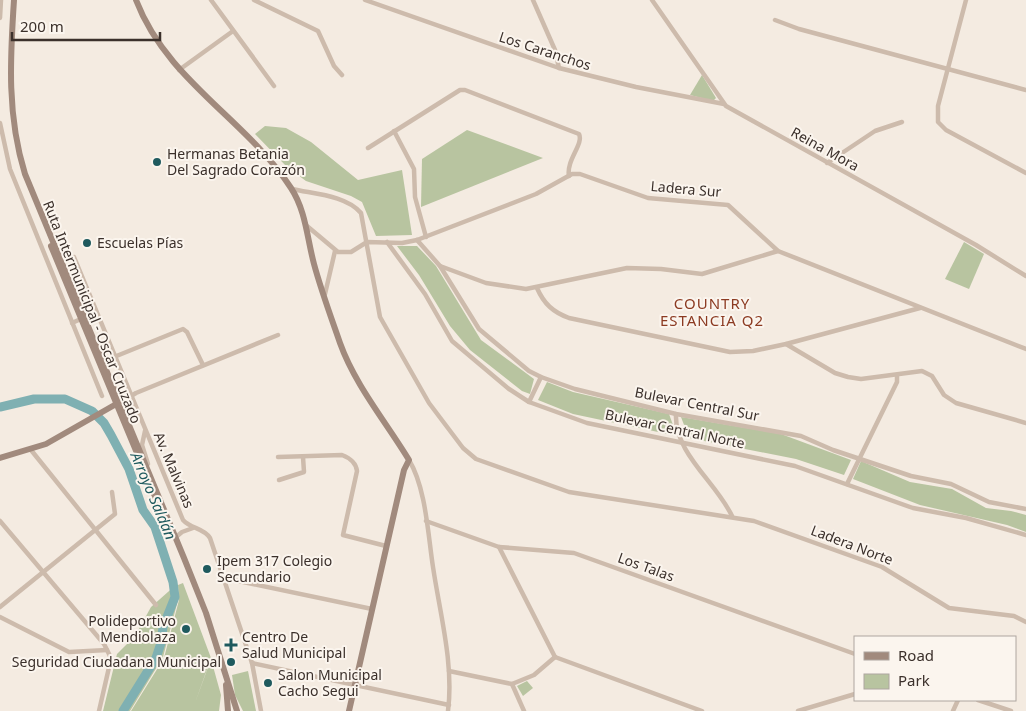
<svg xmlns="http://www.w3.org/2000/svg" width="1026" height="711" font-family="'Noto Sans',sans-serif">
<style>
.green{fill:#b8c4a0}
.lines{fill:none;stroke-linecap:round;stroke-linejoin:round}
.river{stroke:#7fb0b2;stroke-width:9}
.street{stroke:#cdbbac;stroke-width:4.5}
.secondary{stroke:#a18a7d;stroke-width:6}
.poi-dot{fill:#1f5a5e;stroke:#fbf5ee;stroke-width:2}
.labels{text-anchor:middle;stroke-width:4;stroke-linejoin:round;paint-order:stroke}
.street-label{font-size:14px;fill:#3b302b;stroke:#fbf5ee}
.poi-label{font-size:14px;fill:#3b302b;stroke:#fbf5ee;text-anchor:start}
.neighbourhood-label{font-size:15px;letter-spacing:1px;fill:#8c3b22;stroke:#fbf5ee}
.water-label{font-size:15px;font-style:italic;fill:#1f5a5e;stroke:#fbf5ee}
</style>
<rect width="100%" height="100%" fill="#f4ebe1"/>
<g class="green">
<polygon points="702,75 716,98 713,101 690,95"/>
<polygon points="265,126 286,128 311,142 358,180 402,170 412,235 376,236 362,202 351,196 306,181 287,167 255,134"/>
<polygon points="467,130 543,158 421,207 422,159"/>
<polygon points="964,242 984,254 969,289 945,279"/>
<polygon points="397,246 417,246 436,266 481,340 534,379 530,394 522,391 470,350 450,326 419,275"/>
<polygon points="547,382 573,392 669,414 677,436 573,414 538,400"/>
<polygon points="681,417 781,434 851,460 844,475 796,459 689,438"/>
<polygon points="861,461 910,482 952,489 986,508 1011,511 1026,515 1026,532 1007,525 920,505 853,479"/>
<polygon points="183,583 211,658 195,703 211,659 221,695 219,711 131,711 164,658 179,600 178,585"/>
<polygon points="177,584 178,600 163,657 130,711 103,711 117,654 135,636 151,607"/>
<polygon points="248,671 256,711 243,711 235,695 232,675"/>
<polygon points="527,681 533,688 523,696 517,686"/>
</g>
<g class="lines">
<polyline class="river" points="0,407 34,399 65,399 92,411 104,423 111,435 129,469 143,510 155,527 173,582 175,597 163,627 161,643 156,658 123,711"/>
<g class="street">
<polyline points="211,0 274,86"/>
<polyline points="254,0 318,31 334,66 342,75"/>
<polyline points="365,0 559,68 636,87 724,104"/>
<polyline points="533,0 555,50 559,68"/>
<polyline points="652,0 726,106 976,245 1026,276"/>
<polyline points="966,0 938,106 938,122 946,130 1026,173"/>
<polyline points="0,18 1,0"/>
<polyline points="775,20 799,29 1026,90"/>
<polyline points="179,70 233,31"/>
<polyline points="0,123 10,169 102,396"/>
<polyline points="394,131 414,169 415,197 426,237"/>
<path d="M 368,148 L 460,90 L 465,90 L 579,134 C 584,144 566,160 569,176"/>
<polyline points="827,163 875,131 902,122"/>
<path d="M 292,189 C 313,194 346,195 361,213 L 380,317 L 429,403 L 463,448 L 476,459 L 569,492 L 754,521 L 882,567 L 949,608 L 1014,616 L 1026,622"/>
<polyline points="307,226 338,252 351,252 367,242 402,243 417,240 536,194 572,174 580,174 648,198 728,205 778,251 1026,349"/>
<polyline points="417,240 440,266 479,329 529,371 541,377 575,389 676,414 801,436 833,450 911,476 951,484 989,502 1026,509"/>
<polyline points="387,242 425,294 452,341 509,389 529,402 587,423 795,466 913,508 966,518 1026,535"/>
<path d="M 74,257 L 183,520 C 191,529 204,528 210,538 L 252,663 L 261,711"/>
<polyline points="440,266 486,283 526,289 627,268 661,269 702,274 778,251"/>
<path d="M 537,288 C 544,304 553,312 569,318 L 730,352 L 753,351 L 786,344 L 920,308"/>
<polyline points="325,294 335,251"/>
<polyline points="72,323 96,312"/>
<polyline points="786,344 835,373 848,377 861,379 922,371 932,376 944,395 956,403 1026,423"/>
<polyline points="114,357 183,329 187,332 203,365"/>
<polyline points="121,402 136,393 278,335"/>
<polyline points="529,402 541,377"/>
<path d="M 676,414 C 674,453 716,482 732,516"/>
<polyline points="145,431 142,445 148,464"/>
<polyline points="31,450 156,605"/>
<path d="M 278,457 L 342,455 C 350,458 356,463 357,471 L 343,535 L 386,546"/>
<path d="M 409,460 C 426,488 428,535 433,567 C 440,614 454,664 448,711"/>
<polyline points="279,480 304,472 303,457"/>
<polyline points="847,484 897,382 897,375"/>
<polyline points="0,521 104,644 110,656 110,663 99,711"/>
<polyline points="426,521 499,547 574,553 855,654"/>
<polyline points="176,537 182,532 193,528"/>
<polyline points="499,547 555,657"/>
<polyline points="224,578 372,609"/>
<polyline points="0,607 115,514 112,492"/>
<polyline points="0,617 69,652 107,650"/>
<polyline points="555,657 702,711"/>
<polyline points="252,663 449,705"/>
<polyline points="449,671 512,684 534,675 555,657"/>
<polyline points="512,684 524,711"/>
<polyline points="978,700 1011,711"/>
<polyline points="798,711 855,694"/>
<polyline points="953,711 958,700"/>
</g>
<g class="secondary">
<path d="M 14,0 C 10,60 7,116 25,174 L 184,558 L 206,613 L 237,711"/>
<path d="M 136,0 C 167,81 246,119 291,188 C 306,211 307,238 314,264 C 321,290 331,317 340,343 C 355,385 386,422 409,460 L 404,470 L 349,711"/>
<polyline points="51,246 171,535"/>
<polyline points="0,458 46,444 118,403"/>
<polyline points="226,685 228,711"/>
</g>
</g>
<g class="poi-dot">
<circle cx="157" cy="162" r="5"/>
<circle cx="87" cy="243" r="5"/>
<circle cx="207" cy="569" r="5"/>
<circle cx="186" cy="629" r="5"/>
<path d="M228.5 637.5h5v5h5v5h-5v5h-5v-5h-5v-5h5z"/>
<circle cx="231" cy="662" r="5"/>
<circle cx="268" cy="683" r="5"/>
</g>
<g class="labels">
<g class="street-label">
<text transform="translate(545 51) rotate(18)" y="5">Los Caranchos</text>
<text transform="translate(825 149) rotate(29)" y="5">Reina Mora</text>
<text transform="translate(686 189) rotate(5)" y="5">Ladera Sur</text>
<text transform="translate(92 312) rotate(68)" y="5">Ruta Intermunicipal - Oscar Cruzado</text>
<text transform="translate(697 404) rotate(11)" y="5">Bulevar Central Sur</text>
<text transform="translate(675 429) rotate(12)" y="5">Bulevar Central Norte</text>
<text transform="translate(174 470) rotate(67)" y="5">Av. Malvinas</text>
<text transform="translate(852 545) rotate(21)" y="5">Ladera Norte</text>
<text transform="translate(646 567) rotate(20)" y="5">Los Talas</text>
</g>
<g class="poi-label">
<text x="167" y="159">Hermanas Betania<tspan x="167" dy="16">Del Sagrado Corazón</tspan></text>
<text x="97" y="248">Escuelas Pías</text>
<text x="217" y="566">Ipem 317 Colegio<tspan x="217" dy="16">Secundario</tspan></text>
<text x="176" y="626" text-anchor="end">Polideportivo<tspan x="176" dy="16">Mendiolaza</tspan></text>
<text x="242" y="642">Centro De<tspan x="242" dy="16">Salud Municipal</tspan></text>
<text x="221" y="667" text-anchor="end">Seguridad Ciudadana Municipal</text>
<text x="278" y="680">Salon Municipal<tspan x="278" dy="16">Cacho Segui</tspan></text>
</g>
<g class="neighbourhood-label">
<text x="712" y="309">COUNTRY<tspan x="712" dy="17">ESTANCIA Q2</tspan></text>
</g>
<g class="water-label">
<text transform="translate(153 496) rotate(67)" y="5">Arroyo Saldán</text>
</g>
</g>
<rect x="854" y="636" width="162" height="65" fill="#fbf5ee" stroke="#aea6a0"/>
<rect x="864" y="652" width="25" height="8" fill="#a18a7d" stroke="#aea6a0"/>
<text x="898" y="661" font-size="15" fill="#3b302b">Road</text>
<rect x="864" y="674" width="25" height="15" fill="#b8c4a0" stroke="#aea6a0"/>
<text x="898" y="686" font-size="15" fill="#3b302b">Park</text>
<path d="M12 32v8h148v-8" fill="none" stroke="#3b302b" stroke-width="2.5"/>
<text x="20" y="32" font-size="15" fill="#3b302b" stroke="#fbf5ee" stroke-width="4" paint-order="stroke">200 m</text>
</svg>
